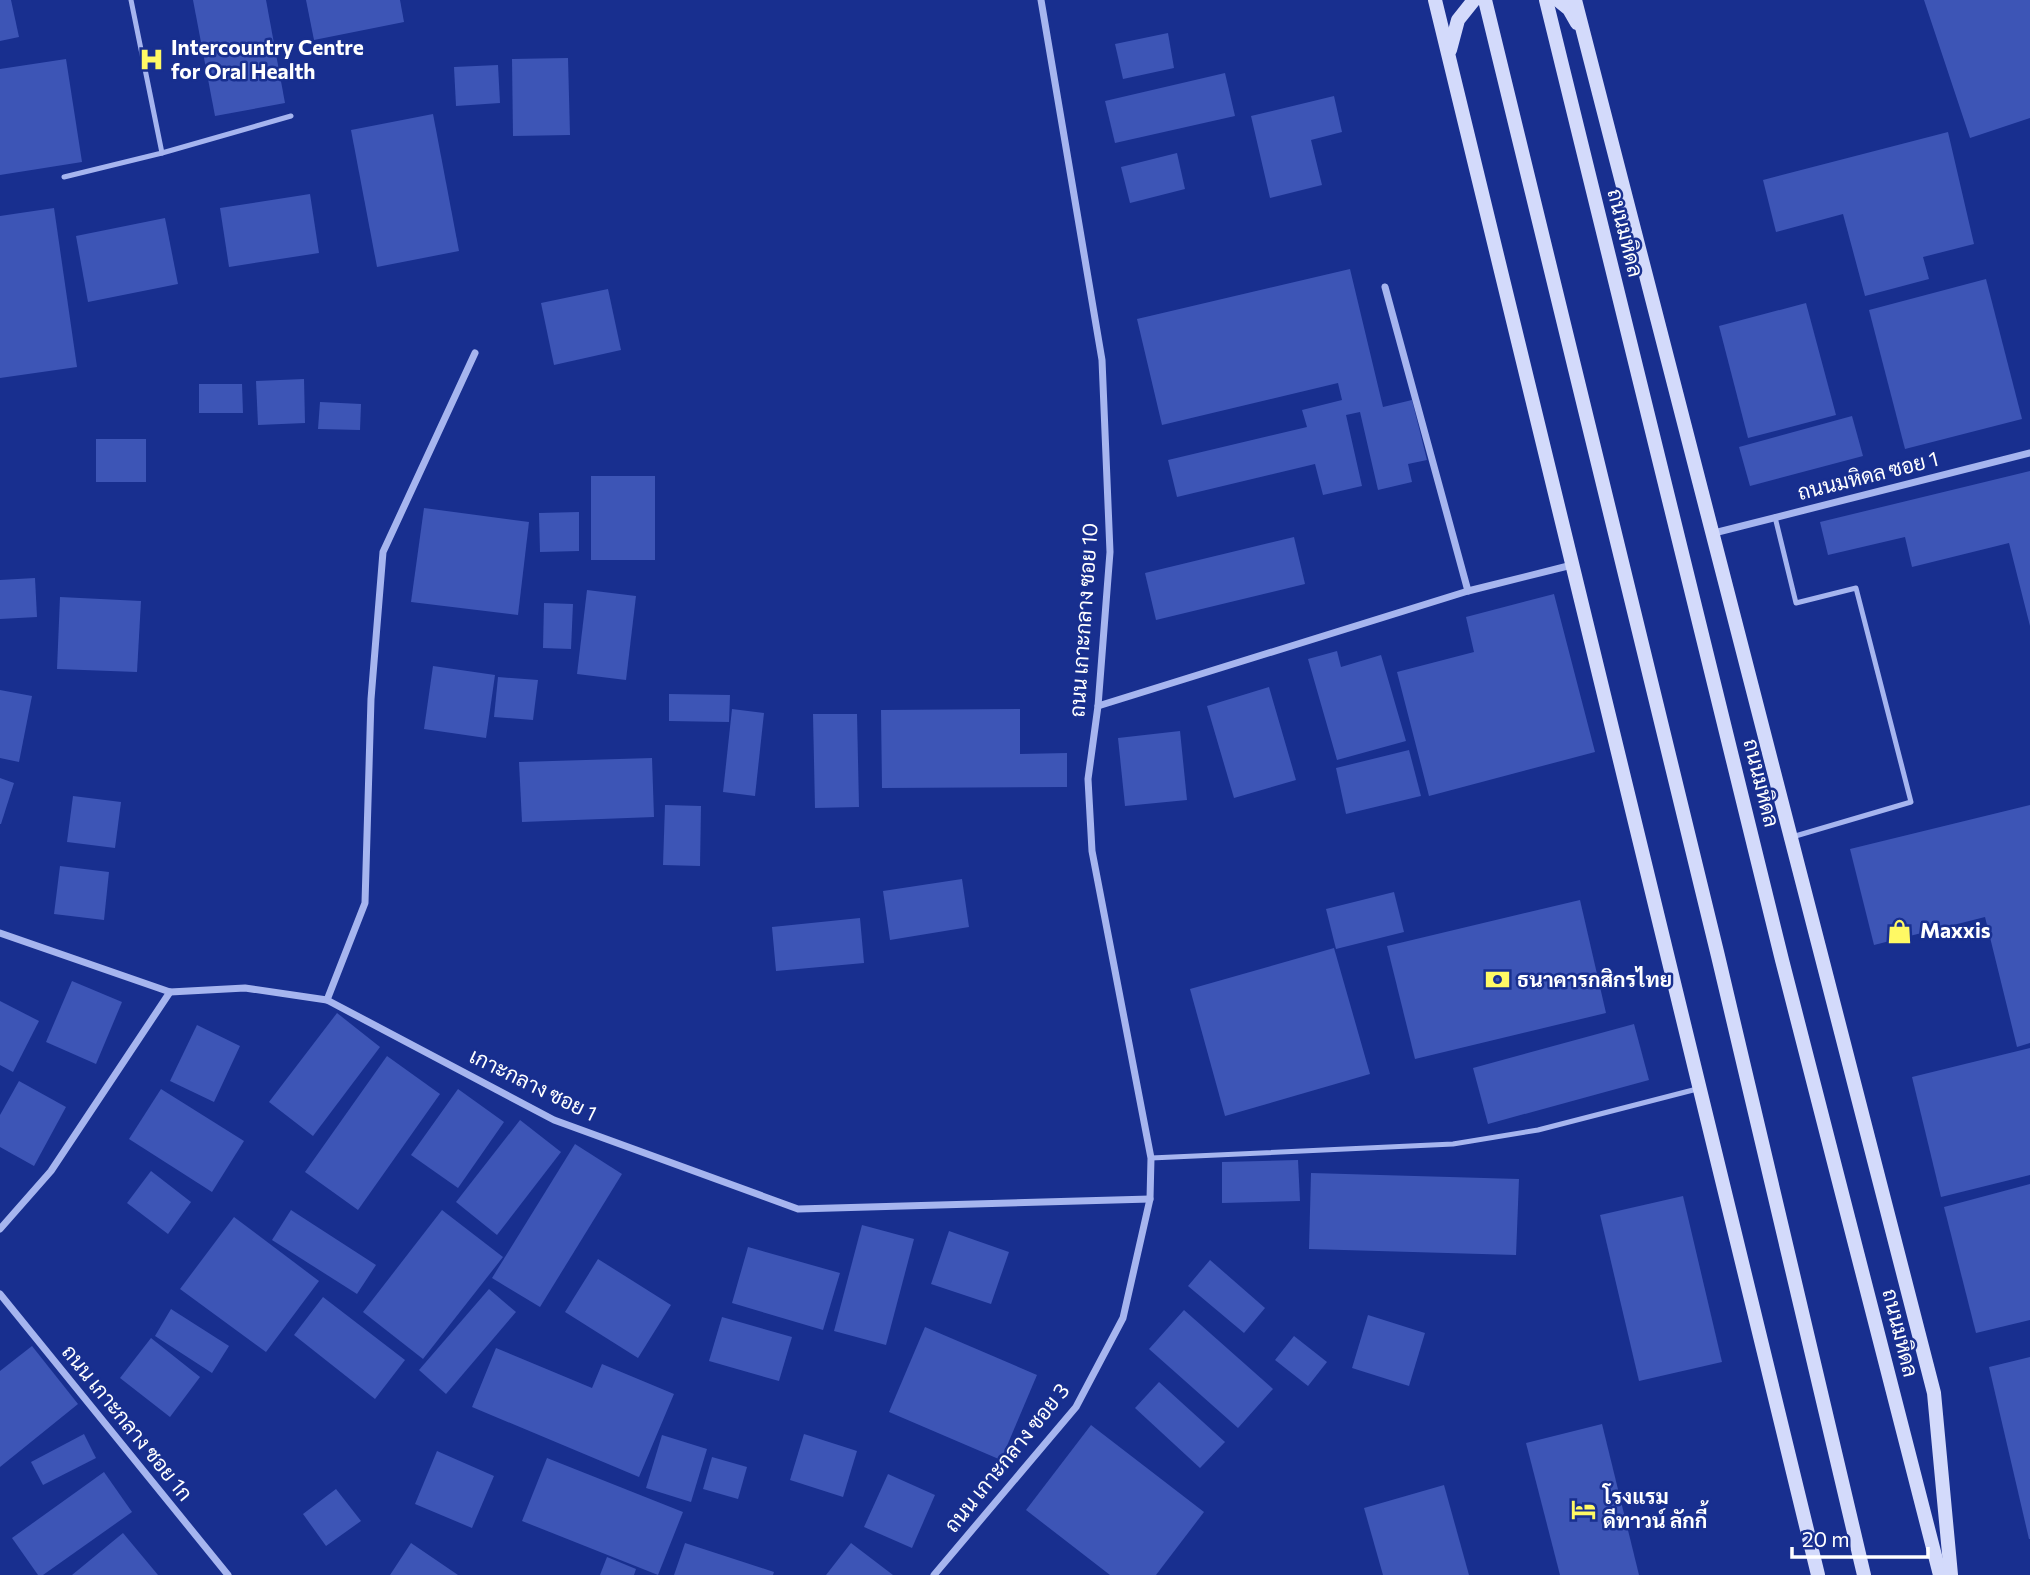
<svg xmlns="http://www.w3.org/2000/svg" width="2030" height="1575" font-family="Commissioner,Sarabun,sans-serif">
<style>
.building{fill:#3d55b6}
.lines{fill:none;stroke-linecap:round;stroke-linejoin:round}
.lane{stroke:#a6b5ef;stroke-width:5}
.street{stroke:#a6b5ef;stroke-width:7}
.secondary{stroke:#d3dafb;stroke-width:14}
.labels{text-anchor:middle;stroke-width:5;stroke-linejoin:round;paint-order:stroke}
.poi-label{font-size:21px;font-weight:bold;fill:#fff;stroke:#182f8f;text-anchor:start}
.street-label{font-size:21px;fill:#fff;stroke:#182f8f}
</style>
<rect width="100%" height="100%" fill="#182f8f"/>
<g class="building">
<polygon points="0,0 11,0 19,37 0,41"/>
<polygon points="193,0 266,0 285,103 215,116"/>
<polygon points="306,0 400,0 404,22 314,40"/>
<polygon points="1924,0 2030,0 2030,118 1970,138"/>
<polygon points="1168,33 1174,68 1123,79 1115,44"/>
<polygon points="568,58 570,135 513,136 512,59"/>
<polygon points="66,59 82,162 0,175 0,69"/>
<polygon points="498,65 500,103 456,106 454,67"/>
<polygon points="1225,73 1235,116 1115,143 1105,101"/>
<polygon points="1334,96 1342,132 1311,140 1322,185 1270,198 1251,116"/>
<polygon points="433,114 459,251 377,267 351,130"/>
<polygon points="1948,132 1974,244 1923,257 1929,279 1865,296 1843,214 1776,232 1763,180"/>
<polygon points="1177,153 1185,189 1130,203 1121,167"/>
<polygon points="310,194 319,253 229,267 220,208"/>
<polygon points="54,208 77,367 0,378 0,216"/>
<polygon points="165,218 178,284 88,302 76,236"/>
<polygon points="1350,269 1383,407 1412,400 1427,460 1408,464 1412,482 1378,490 1360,412 1346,415 1362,486 1323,495 1315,464 1177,497 1168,460 1307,427 1302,410 1342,400 1338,383 1162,425 1137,319"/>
<polygon points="1986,279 2022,419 1905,449 1869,310"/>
<polygon points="608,289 621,350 554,365 541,303"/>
<polygon points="1806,303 1836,415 1748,438 1719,326"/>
<polygon points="304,379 305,423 258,425 256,381"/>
<polygon points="199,384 242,384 243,413 199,413"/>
<polygon points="320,402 361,404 360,430 318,429"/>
<polygon points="1852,416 1863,456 1750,486 1739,447"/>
<rect x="96" y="439" width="50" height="43"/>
<polygon points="2030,471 2030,626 2009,543 1912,567 1905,537 1828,555 1820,522"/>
<rect x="591" y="476" width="64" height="84"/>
<polygon points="424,508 529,522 518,615 411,602"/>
<polygon points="579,512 579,551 540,552 539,513"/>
<polygon points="1294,537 1305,584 1156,620 1145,573"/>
<polygon points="35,578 37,617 0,619 0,580"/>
<polygon points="587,590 636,596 626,680 577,674"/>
<polygon points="1554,594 1595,752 1429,796 1397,672 1474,652 1466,617"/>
<polygon points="60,597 141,601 137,672 57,669"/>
<polygon points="544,603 573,604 571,649 543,648"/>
<polygon points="1337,651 1341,667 1381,655 1406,741 1337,760 1308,659"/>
<polygon points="433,666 495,675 486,738 424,729"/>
<polygon points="498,677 538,680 533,720 494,717"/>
<polygon points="1269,687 1296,780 1234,798 1207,706"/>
<polygon points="0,690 32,696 19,762 0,758"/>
<polygon points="669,694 730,695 729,722 669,721"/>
<polygon points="732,709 764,713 755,796 723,792"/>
<polygon points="1020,709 1020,754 1067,753 1067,787 882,788 881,710"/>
<polygon points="813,714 857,714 859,807 815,808"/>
<polygon points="1180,731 1187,800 1125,806 1118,738"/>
<polygon points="1409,750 1421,796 1346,814 1336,768"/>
<polygon points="652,758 654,817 522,822 519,762"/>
<polygon points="0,778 14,783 1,824 0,824"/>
<polygon points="73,796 121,802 115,848 67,842"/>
<polygon points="665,805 701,806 700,866 663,865"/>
<polygon points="2030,805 2030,1043 2017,1047 1985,917 1874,945 1850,849"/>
<polygon points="60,866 109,872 104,920 54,914"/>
<polygon points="962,879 969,927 890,940 883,891"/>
<polygon points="1394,892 1404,932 1336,949 1326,909"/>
<polygon points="1580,900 1606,1013 1415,1059 1387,946"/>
<polygon points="860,918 864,963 776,971 772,927"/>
<polygon points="1334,948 1370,1074 1225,1116 1190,989"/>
<polygon points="72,981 122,1002 96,1064 46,1042"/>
<polygon points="0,1001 39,1021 13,1072 0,1065"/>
<polygon points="337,1013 380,1047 313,1136 269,1102"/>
<polygon points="1634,1024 1649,1080 1488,1124 1473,1068"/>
<polygon points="197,1025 240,1046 214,1102 170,1081"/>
<polygon points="2030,1048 2030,1175 1941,1197 1912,1077"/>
<polygon points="387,1056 440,1094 358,1210 305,1172"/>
<polygon points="19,1081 66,1107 34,1166 0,1147 0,1115"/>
<polygon points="161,1089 244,1141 212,1192 129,1139"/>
<polygon points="458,1089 504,1122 458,1188 411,1155"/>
<polygon points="520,1120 561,1152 497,1235 456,1202"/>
<polygon points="575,1144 622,1174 540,1307 492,1278"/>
<polygon points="1298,1160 1300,1201 1222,1203 1222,1162"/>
<polygon points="151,1171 191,1202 168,1234 127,1203"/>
<polygon points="1311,1173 1519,1179 1516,1255 1309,1249"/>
<polygon points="2030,1184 2030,1320 1976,1333 1944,1207"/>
<polygon points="1683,1196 1722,1362 1639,1381 1600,1215"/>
<polygon points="291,1210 376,1265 357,1294 272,1240"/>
<polygon points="442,1210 503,1257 423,1359 363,1312"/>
<polygon points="234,1217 319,1281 266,1352 180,1289"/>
<polygon points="862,1225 914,1239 886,1345 834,1331"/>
<polygon points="949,1231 1009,1252 991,1304 931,1284"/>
<polygon points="748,1247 840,1273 823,1330 732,1303"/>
<polygon points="598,1259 671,1305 638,1358 565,1312"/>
<polygon points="1210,1260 1265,1308 1244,1333 1188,1286"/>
<polygon points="489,1289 516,1312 446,1394 419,1370"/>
<polygon points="323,1297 405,1360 375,1399 294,1335"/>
<polygon points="171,1309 229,1346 212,1373 155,1336"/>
<polygon points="1184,1310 1273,1389 1238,1428 1149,1349"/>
<polygon points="1368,1315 1425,1333 1409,1386 1352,1368"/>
<polygon points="722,1317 792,1337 779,1381 709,1361"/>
<polygon points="925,1327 1037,1375 1001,1460 889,1412"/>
<polygon points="1294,1336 1327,1362 1308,1386 1275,1360"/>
<polygon points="151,1338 200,1377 170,1417 120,1378"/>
<polygon points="32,1346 78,1404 0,1467 0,1371"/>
<polygon points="496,1348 592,1388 602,1364 674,1394 639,1477 472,1407"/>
<polygon points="2030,1357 2030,1539 2029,1539 1989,1367"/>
<polygon points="1159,1382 1225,1442 1200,1468 1135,1408"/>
<polygon points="1602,1424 1639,1575 1560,1575 1526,1443"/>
<polygon points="1091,1425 1204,1512 1156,1575 1110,1575 1026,1510"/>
<polygon points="84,1434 96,1458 43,1485 31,1462"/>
<polygon points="804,1434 857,1451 843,1497 790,1480"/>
<polygon points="662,1435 707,1449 691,1502 646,1488"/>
<polygon points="437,1451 494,1476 472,1528 415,1504"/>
<polygon points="712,1457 747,1467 738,1499 703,1489"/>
<polygon points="547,1458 683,1512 658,1575 522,1521"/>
<polygon points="104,1472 132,1512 43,1575 38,1575 12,1538"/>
<polygon points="888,1474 935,1495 912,1548 864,1527"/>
<polygon points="1444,1485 1469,1575 1383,1575 1364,1508"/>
<polygon points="336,1489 361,1521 326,1546 303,1514"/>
<polygon points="123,1533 158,1575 72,1575"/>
<polygon points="411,1543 458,1575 390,1575"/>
<polygon points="685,1543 774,1572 773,1575 674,1575"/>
<polygon points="851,1543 893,1575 826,1575"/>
<polygon points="607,1557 636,1569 634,1575 600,1575"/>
</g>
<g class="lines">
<g class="lane">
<polyline points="162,153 291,116"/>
<polyline points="64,177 162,153 131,0"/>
<polyline points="1775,517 1796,603 1856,588 1911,802 1792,837"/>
<polyline points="1151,1158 1453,1144 1538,1130 1697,1089"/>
</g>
<g class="street">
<polyline points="1385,287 1468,591"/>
<polyline points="1714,533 2030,453"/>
<polyline points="1098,706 1468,591 1572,565"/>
<polyline points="0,933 170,992 245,988 327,1000 554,1120 798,1209 1150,1199"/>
<polyline points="327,1000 365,903 371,699 383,552 475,353"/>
<polyline points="0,1229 51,1171 170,992"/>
<polyline points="0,1294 228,1575"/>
<polyline points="934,1575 1076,1407 1123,1318 1150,1199 1151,1158 1092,851 1088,779 1098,706 1110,552 1102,360 1041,0"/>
</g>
<g class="secondary">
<polyline points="1435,0 1818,1575"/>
<polyline points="1485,0 1718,956 1864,1575"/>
<polyline points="1546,0 1782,960 1940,1575"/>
<polyline points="1558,0 1569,9 1577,23"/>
<polyline points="1575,0 1934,1393 1951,1575"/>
<polyline points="1450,50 1458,20 1474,0"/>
</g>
</g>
<defs>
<symbol id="hospital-bare" viewBox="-9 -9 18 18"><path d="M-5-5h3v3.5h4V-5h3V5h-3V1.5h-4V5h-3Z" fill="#fff964" stroke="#182f8f" stroke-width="2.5" paint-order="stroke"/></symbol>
<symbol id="shop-bare" viewBox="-9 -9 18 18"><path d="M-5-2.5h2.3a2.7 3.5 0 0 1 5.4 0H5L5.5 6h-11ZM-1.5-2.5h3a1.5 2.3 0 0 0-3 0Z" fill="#fff964" stroke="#182f8f" stroke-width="2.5" paint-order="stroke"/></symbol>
<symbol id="bank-bare" viewBox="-9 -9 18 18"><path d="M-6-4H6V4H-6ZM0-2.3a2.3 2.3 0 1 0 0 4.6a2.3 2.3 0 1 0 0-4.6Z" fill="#fff964" stroke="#182f8f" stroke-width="2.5" paint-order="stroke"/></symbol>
<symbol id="hotel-bare" viewBox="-9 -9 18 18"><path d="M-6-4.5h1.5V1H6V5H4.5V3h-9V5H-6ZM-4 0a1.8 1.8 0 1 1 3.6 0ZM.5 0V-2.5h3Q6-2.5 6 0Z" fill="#fff964" stroke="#182f8f" stroke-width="2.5" paint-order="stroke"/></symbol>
</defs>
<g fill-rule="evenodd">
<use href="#hospital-bare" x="134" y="42" width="35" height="35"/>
<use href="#shop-bare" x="1882" y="914" width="35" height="35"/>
<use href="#bank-bare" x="1480" y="962" width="35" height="35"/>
<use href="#hotel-bare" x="1566" y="1492" width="35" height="35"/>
</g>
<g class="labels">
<g class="poi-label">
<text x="171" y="55">Intercountry Centre<tspan x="171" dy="24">for Oral Health</tspan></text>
<text x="1920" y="938">Maxxis</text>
<text x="1517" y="987">ธนาคารกสิกรไทย</text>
<text x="1603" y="1504">โรงแรม<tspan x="1603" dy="24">ดีทาวน์ ลักกี้</tspan></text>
</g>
<g class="street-label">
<text transform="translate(1625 233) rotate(76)" y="7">ถนนมหิดล</text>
<text transform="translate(1868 476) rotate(-14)" y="7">ถนนมหิดล ซอย 1</text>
<text transform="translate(1084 620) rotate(-86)" y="7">ถนน เกาะกลาง ซอย 10</text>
<text transform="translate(1761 783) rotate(76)" y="7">ถนนมหิดล</text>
<text transform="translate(533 1085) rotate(26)" y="7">เกาะกลาง ซอย 1</text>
<text transform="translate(1900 1333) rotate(76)" y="7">ถนนมหิดล</text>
<text transform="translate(127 1423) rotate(51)" y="7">ถนน เกาะกลาง ซอย 1ก</text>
<text transform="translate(1007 1458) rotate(-51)" y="7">ถนน เกาะกลาง ซอย 3</text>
</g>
</g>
<path d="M1792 1547v10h136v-10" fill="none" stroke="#ffffff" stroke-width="3.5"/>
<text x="1802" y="1547" font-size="21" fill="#ffffff" stroke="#182f8f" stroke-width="5" paint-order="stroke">20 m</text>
</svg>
